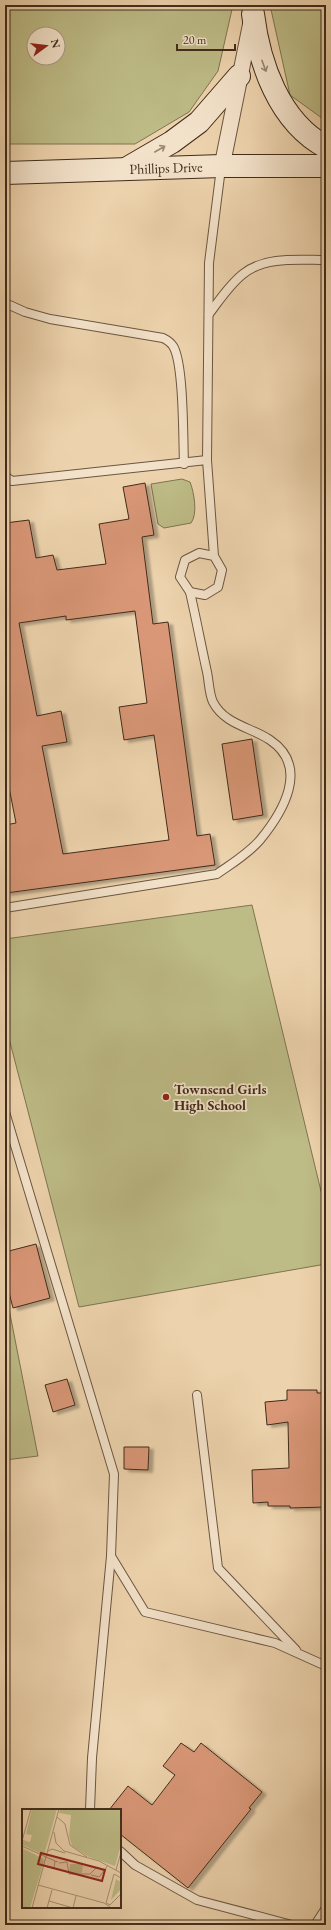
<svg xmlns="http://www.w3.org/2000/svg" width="331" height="1930" font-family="'EB Garamond',serif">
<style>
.green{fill:#bdbb86;stroke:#7f7450;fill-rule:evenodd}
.building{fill:#d99777;stroke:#412c1b;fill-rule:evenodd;filter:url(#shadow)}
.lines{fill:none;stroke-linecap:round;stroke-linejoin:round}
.service-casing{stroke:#6c5640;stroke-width:10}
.minor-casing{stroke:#6c5640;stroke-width:17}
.secondary-casing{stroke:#412c1b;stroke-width:24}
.service{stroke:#f3e2ca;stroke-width:8}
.minor{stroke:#f3e2ca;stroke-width:15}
.secondary{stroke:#f3e2ca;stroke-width:22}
.oneway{stroke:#9a8772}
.poi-dot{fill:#8f2418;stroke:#f3e2ca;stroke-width:1.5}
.labels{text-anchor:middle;stroke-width:3.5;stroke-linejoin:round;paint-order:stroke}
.street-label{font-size:14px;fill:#412c1b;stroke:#f3e2ca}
.poi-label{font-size:14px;font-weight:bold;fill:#412c1b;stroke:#f3e2ca;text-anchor:start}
.inset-road{fill:none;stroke:#a89073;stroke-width:1}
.view{fill:#8f2418;fill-opacity:0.15;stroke:#8f2418;stroke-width:2}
.inset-edge{fill:none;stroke:#412c1b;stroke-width:2}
</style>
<defs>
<filter id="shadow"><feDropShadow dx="4.5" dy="2.5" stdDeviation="1" flood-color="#0004"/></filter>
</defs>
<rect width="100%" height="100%" fill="#edd3ad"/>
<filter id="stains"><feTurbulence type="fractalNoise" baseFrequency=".005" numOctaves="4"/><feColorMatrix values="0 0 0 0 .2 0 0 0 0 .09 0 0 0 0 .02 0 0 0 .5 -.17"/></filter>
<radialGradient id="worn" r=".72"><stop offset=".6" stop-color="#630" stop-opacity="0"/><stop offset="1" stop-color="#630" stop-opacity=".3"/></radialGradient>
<g class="green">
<path d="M 5,5 L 233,5 L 218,71 L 189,112 L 135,144 L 5,144 ZM 34,34 L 58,34 L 58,58 L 34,58 Z"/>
<polygon points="270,5 326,5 326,121 290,95"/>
<path d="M 182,479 L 190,482 C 194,492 198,514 191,523 L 164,528 L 158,524 L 151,484 Z"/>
<polygon points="252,905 326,1212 326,1264 79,1307 5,1023 5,939"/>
<polygon points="8,1304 38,1456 5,1460 5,1305"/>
</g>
<g class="building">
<path d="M 145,483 L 154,535 L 142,537 L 153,624 L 168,622 L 197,836 L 210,834 L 215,865 L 6,893 L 5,825 L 16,823 L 5,767 L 5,523 L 29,520 L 36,558 L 53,555 L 57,570 L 106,564 L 99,524 L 129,519 L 123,487 ZM 135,611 L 147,703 L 119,707 L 124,740 L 154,735 L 169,840 L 63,854 L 42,746 L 67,742 L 61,711 L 37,716 L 19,623 L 66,616 L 66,620 Z"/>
<polygon points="252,739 263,815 233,820 222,744"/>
<polygon points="36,1244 50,1298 13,1308 5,1277 5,1252"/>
<polygon points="67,1379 75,1405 53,1412 45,1385"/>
<polygon points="287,1390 317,1390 317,1393 326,1393 326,1507 290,1508 290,1506 268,1506 268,1502 253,1503 252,1470 289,1468 288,1422 267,1425 265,1402 287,1400"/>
<polygon points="124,1447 149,1447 148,1470 124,1469"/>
<polygon points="181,1743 194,1752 201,1743 262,1792 249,1808 251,1809 188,1888 120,1834 120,1810 109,1810 128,1786 152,1805 175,1775 163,1766"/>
</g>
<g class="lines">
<defs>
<g id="service">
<path d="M 5,303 L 25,312 L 50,319 L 163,338 C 167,340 171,343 173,346 C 184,363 183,440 184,464"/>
<path d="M 209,314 C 219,301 229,285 243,274 C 265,256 299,260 326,260"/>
<polyline points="207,460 209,263 221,168"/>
<polyline points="5,476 12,481 207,460 214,556 222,570 218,587 205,595 190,592 180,577 185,560 199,553 214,556"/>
<path d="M 5,908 L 217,874 C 231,864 248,854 260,840 C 283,812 310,767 270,740 C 251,727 225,725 213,702 C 209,694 209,681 207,672 C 201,645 196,618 190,592"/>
<polyline points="5,1112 114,1474 111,1556 145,1612 275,1643 326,1666"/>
<polyline points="197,1395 218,1568 296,1650"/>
<polyline points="90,1810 92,1758 111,1556"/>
<polyline points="120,1851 135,1865 197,1900 292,1925"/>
<polyline points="315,1925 326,1908"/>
</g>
<polyline id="minor" points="222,166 251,22"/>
<g id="secondary">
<path d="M 253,14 C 259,63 279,122 326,147"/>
<polyline points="129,167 172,142 199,122 239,76"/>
<path id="s1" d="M 5,173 L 222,166 L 326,166"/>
</g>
</defs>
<use href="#service" class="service-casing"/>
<use href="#minor" class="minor-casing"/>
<use href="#secondary" class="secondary-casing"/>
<use href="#service" class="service"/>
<use href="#minor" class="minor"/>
<use href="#secondary" class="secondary"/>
</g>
<defs><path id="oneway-shaft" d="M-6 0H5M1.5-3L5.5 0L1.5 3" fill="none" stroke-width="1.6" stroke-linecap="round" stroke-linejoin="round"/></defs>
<g class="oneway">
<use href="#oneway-shaft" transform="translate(264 66) rotate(70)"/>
<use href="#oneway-shaft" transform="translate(160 149) rotate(-30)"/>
</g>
<circle class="poi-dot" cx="166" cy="1097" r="4"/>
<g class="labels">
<g class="street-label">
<text dy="5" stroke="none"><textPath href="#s1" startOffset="161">Phillips Drive</textPath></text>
</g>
<g class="poi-label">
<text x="174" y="1094">Townsend Girls<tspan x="174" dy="16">High School</tspan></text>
</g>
</g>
<g transform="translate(22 1809)">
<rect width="99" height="99" fill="#edd3ad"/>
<path d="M 10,0 L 35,0 L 22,46 L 1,36 L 1,31 L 8,33 L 10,26 L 4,25 ZM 38,0 L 99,0 L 99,36 L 93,57 L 67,48 L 50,37 L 47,27 L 49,6 L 37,4 ZM 0,39 L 20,49 L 22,52 L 8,99 L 0,99 ZM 48,55 L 61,55 L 60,64 L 47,64 ZM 94,70 L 99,73 L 99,80 L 89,91 Z" fill="#bdbb86"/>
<path class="inset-road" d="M 35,8 L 43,15 L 48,36 L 65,48M 32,23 L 34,34 L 42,42 L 77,52 L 99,64M 0,32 L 9,0M 0,37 L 33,52M 26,42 L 30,40 L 43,44M 37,54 L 45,53 L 47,65 L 68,65 L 75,58 L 82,62 L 86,56M 25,58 L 32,59 L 33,52 L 36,53M 94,61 L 99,43M 69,66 L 77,68 L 82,62M 99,69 L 92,65 L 84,94 L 88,96 L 99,85M 16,76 L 82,94 L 88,98M 27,92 L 51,99M 10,99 L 37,0M 25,99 L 30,81M 51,99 L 54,87"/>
<path class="view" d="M 19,44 L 83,61 L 80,72 L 16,55 Z"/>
<rect width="99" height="99" class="inset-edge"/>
</g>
<rect width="331" height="1930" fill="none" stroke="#edd3ad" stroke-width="20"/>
<rect x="6" y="6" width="319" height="1918" fill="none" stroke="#412c1b" stroke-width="2"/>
<rect x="10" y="10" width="311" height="1910" fill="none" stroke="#412c1b"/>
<g transform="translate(46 46) rotate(75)"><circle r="19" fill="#f3e2ca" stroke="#ac9984"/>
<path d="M0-3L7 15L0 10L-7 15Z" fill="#8f2418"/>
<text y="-6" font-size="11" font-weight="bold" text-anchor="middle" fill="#412c1b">N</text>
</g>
<path d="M177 44v6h58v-6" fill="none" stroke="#412c1b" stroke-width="2"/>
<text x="183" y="44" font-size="12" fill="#412c1b" stroke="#f3e2ca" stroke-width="3" paint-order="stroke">20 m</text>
<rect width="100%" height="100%" filter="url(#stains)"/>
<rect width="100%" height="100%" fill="url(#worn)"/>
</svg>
